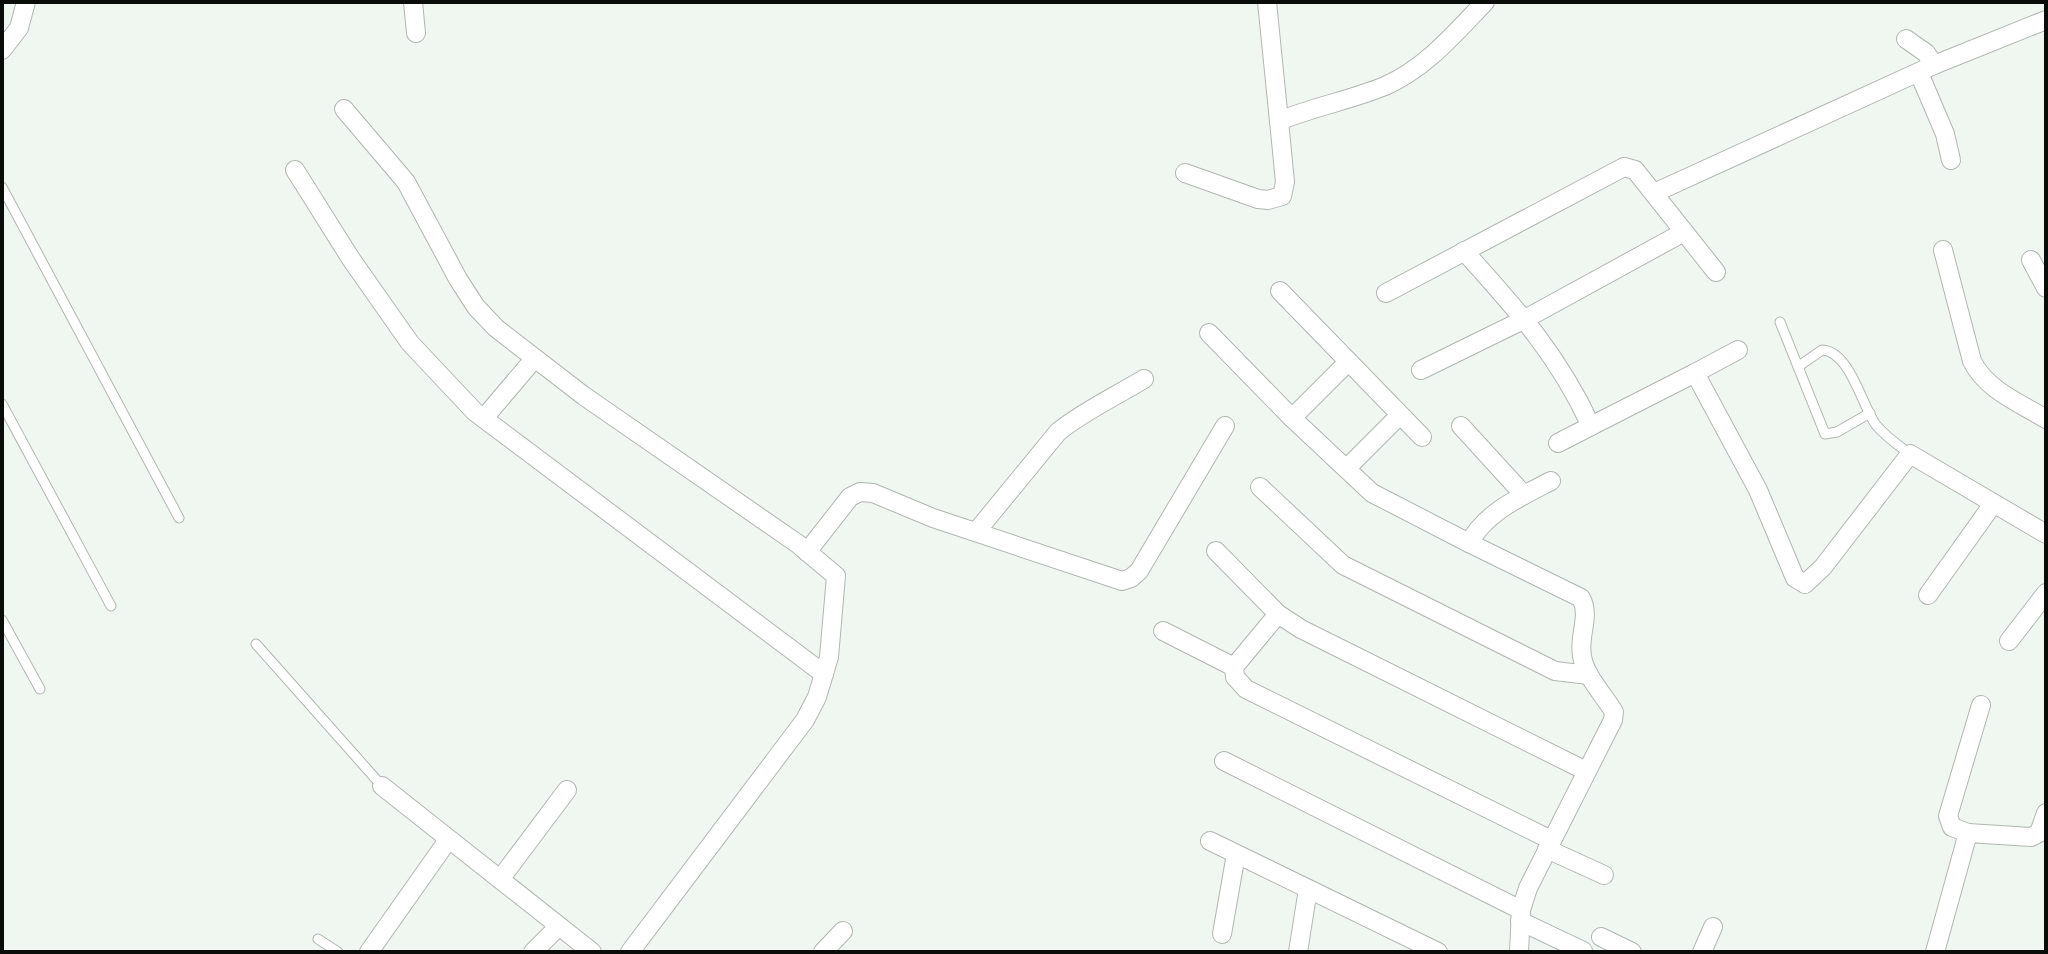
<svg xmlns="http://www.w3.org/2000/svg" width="2048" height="954" font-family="Helvetica,sans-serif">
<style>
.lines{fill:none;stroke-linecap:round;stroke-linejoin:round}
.lane-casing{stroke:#b0b6b0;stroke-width:11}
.street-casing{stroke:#b0b6b0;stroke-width:20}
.lane{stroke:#fff;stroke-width:9}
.street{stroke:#fff;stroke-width:18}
</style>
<rect width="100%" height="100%" fill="#f0f7f0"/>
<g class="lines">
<defs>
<g id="lane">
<polyline points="2,187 179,518"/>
<polyline points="1780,322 1825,434 1837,432 1870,413"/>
<path d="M 1799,366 L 1822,350 C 1850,351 1862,406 1876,425 C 1886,437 1898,445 1910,454"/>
<polyline points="2,404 111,606"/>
<polyline points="2,620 40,689"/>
<polyline points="256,644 382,786"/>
<polyline points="318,939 338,952"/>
</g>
<g id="street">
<polyline points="413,2 416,33"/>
<polyline points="1267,2 1279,121"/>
<polyline points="1906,39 1926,53 1934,65"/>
<polyline points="2,50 19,28 26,2"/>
<polyline points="1919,73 1945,134 1951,160"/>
<polyline points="344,109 406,182 458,279 476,307 496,328 584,396 798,544 836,576 829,657 817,697 805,720 630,952"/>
<polyline points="295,170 351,259 410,343 475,412 824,674"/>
<path d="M 1185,173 L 1258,199 L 1268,200 L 1282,196 L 1285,182 L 1279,121 C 1313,107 1351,100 1385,86 C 1426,68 1455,33 1485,2"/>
<polyline points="1654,193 1934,65 2046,20"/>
<path d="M 1943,250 L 1972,361 C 1986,390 2020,403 2046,419"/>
<path d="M 1464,251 C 1517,310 1557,353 1591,426 L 1695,373 L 1758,490 L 1795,578 L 1805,584 L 1823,567 L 1910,454 L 2046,534"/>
<polyline points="2031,260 2046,288"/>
<polyline points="1280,291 1422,437"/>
<polyline points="1386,293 1624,167 1635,170 1716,272"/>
<polyline points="1209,333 1292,418"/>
<polyline points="1348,362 1292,418 1372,493 1469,543"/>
<polyline points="1421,370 1525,319 1684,232"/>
<polyline points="1695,373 1738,350"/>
<polyline points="484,418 534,359"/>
<polyline points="1461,426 1524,495"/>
<polyline points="1558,443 1591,426"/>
<polyline points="1347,468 1400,415"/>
<polyline points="1260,487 1343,565 1555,671 1589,675"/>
<path d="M 976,532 L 1058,432 C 1082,412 1116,396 1144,379"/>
<polyline points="1216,551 1278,614"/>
<polyline points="807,552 850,497 860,492 873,493 933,518 1122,581 1131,578 1139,571 1225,426"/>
<polyline points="1928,595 1993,504"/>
<polyline points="1163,631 1234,667"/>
<polyline points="2009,641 2046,593"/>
<polyline points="1224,761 1521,910"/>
<polyline points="382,786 592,952"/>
<polyline points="1968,833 1952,827 1948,816 1981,705"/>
<polyline points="1551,840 1246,689 1235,677 1234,667 1278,614 1301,629 1586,771"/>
<polyline points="1210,841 1438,952"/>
<polyline points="1547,849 1604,875"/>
<polyline points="501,878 567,790"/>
<polyline points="1520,921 1583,951"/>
<polyline points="1222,934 1236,854"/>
<polyline points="1601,937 1632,952"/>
<polyline points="369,952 448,840"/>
<polyline points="533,952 558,927"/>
<polyline points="823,952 843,931"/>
<polyline points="1298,952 1308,889"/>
<path d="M 1519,952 L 1521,910 L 1528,888 L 1613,720 L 1614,712 C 1604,695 1585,676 1582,656 C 1578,636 1591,616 1581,598 L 1469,543 C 1486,512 1520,497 1551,481"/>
<polyline points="1702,952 1713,927"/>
<polyline points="1935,952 1968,833 2031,837 2039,833 2046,813"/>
</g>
</defs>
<use href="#lane" class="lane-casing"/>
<use href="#street" class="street-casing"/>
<use href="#lane" class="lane"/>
<use href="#street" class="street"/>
</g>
<rect width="2048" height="954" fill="none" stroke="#0a0c0a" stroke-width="8"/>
</svg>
